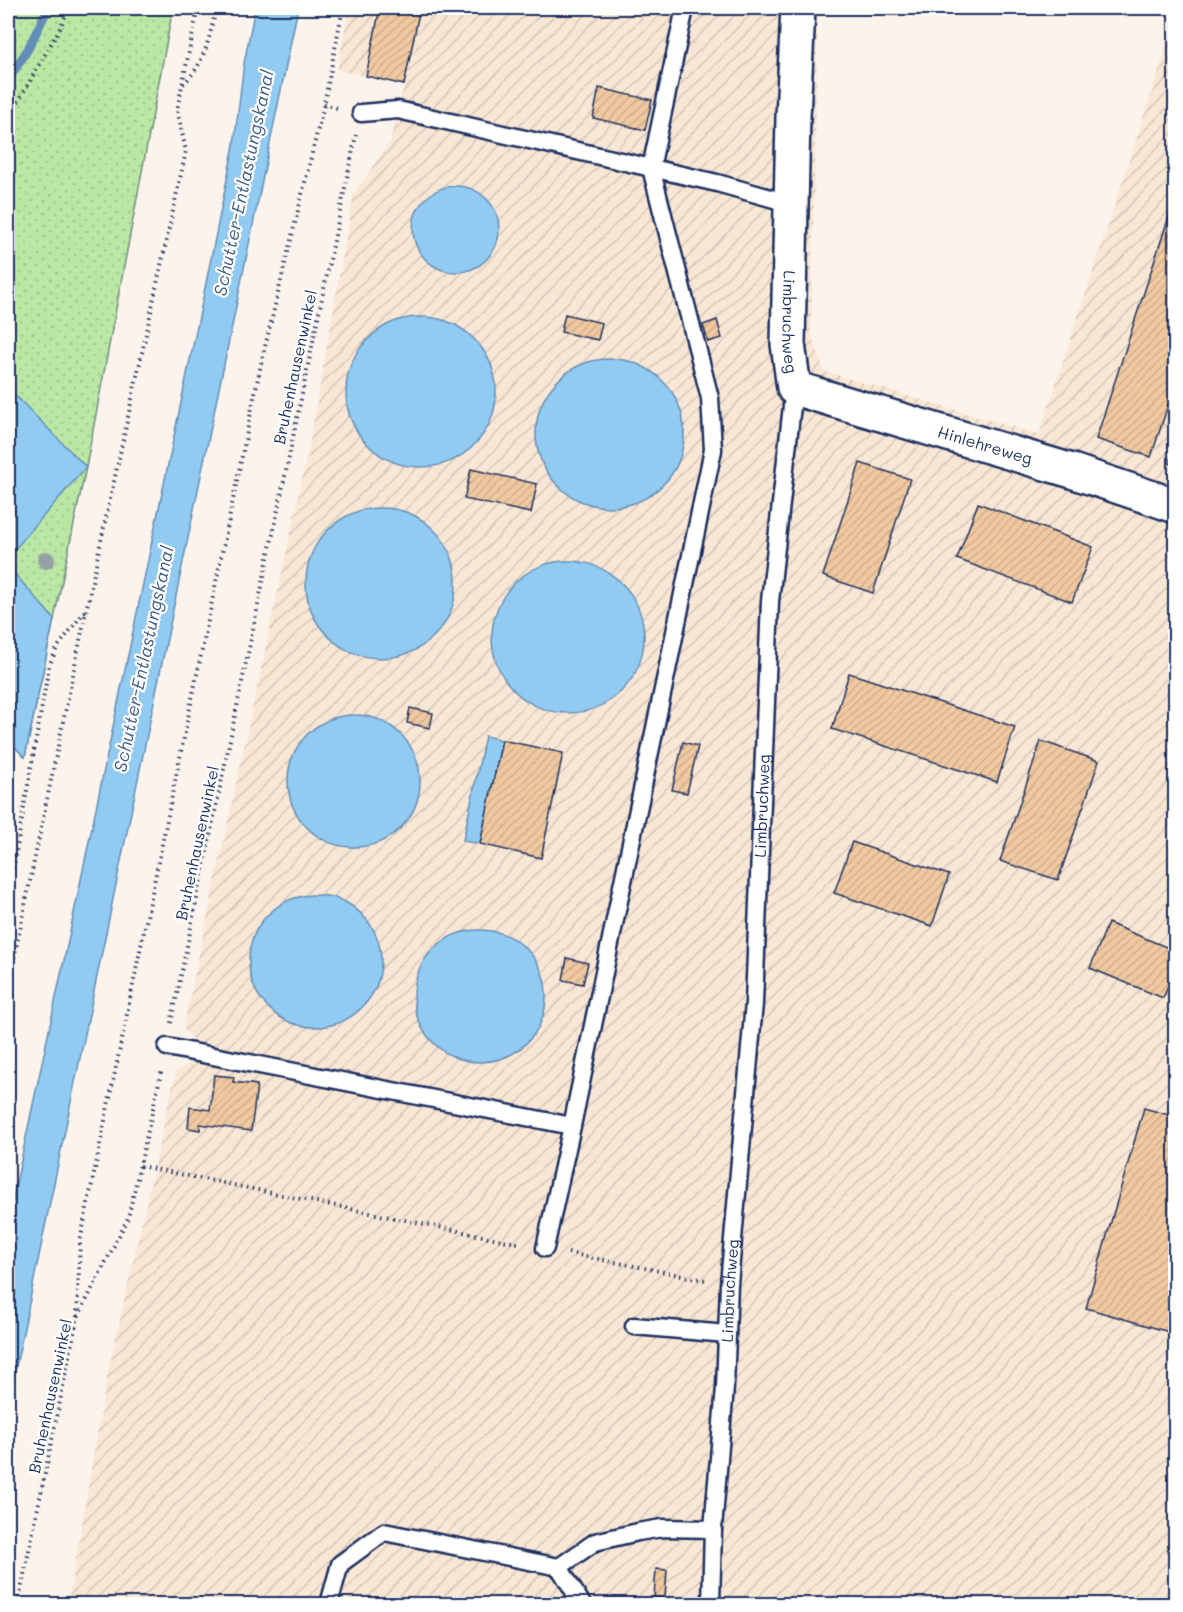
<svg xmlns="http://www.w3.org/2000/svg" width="1183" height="1612" font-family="Mali,sans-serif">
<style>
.industrial{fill:url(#industrial-furrows)}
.grass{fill:url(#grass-dots);stroke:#6b8b81;stroke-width:1.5}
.water{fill:#92cbf1;stroke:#628db6;stroke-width:1.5}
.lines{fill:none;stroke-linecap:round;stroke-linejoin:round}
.stream{stroke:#628db6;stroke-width:9}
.building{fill:url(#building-hatch);stroke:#1b2f5e;stroke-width:1.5}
.lane-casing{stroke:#1b2f5e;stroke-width:21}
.street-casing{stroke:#1b2f5e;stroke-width:38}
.path{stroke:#1b2f5e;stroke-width:4;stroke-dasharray:1.5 4.5;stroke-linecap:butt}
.lane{stroke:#fff;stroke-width:16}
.street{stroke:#fff;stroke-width:33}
.tree{fill:#96a1a8}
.labels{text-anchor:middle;stroke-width:4.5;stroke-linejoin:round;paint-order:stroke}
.street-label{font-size:16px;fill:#1b2f5e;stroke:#fff}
.water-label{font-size:18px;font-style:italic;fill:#3f5e8a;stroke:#fff}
</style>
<defs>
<pattern id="industrial-furrows" width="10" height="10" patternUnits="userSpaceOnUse" patternTransform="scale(1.5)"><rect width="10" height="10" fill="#f9e7d5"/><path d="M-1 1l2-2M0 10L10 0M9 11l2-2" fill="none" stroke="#d5c6b9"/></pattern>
<pattern id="grass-dots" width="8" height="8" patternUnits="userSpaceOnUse" patternTransform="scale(1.5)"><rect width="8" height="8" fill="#bbe7a4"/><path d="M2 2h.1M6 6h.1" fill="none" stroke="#a0c690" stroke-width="1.8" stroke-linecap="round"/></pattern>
<pattern id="building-hatch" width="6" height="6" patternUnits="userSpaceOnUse" patternTransform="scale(1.5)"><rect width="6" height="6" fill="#f1c9a0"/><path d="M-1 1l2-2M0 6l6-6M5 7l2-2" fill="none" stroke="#cead8c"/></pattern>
</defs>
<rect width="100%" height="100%" fill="#fcf4ec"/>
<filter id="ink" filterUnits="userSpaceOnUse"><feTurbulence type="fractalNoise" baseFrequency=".0167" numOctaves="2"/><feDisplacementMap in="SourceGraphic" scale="12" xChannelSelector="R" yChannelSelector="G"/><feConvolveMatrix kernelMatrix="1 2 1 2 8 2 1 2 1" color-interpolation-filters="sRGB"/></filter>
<g filter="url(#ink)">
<polygon class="industrial" points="349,8 818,8 811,333 824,371 1039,435 1175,21 1175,1604 68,1604 107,1376 176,1071 193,1061 197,1045 183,1028 308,452 354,193 390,142 404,85 337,70"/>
<polygon class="grass" points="18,8 173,8 86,467 25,757 8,740 8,30"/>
<g class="water">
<polygon points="255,8 298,8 8,1405 8,1221 66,951 203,298 234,145 244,63"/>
<circle cx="456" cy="229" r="43"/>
<circle cx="421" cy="392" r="75"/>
<circle cx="610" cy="433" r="74"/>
<polygon points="8,388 86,467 8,557"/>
<circle cx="381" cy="583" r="75"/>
<circle cx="568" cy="637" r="76"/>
<polygon points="8,566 54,619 25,757 8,740"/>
<circle cx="354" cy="781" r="66"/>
<polygon points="485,736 502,740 480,844 463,841"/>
<circle cx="315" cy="961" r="66"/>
<circle cx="480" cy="996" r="66"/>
</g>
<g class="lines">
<polyline class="stream" points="8,80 28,49 48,8"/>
</g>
<g class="building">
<polygon points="380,8 420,8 404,85 366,76"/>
<polygon points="599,88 652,100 645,130 593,118"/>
<polygon points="1176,195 1176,381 1151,457 1096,439"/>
<polygon points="565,314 602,323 598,340 561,332"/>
<polygon points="717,320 722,338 708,342 703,325"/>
<polygon points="1176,442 1176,465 1169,463"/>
<polygon points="860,463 910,479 873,593 823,576"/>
<polygon points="471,469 537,484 531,513 464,499"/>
<polygon points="978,503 1093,547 1072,602 957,559"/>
<polygon points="849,673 1015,727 997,782 832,729"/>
<polygon points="410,708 433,713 430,728 407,723"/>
<polygon points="502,740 563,753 541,858 480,844"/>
<polygon points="1041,741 1099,761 1058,880 1000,861"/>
<polygon points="683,742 698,746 687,793 672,790"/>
<polygon points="852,842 949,875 932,926 834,893"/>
<polygon points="1108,923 1176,951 1176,968 1163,998 1090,968"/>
<polygon points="567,958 588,963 583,984 563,980"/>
<polygon points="214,1075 234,1077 233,1082 257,1085 251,1131 200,1124 200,1130 188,1128 190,1107 210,1110"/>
<polygon points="1144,1108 1176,1117 1176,1334 1086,1308"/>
<polygon points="656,1569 667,1570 665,1598 654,1597"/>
</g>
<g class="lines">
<defs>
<g id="lane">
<polyline points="361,113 398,110 717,183 792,204"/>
<polyline points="167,1047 572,1126"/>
<polyline points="545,1248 572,1126 713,450 710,398 651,168 685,8"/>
<polyline points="634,1326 727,1334"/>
<polyline points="559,1567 582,1604"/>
<polyline points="329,1604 340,1564 384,1532 559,1567 595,1542 638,1532 662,1528 713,1529"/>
<path id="s1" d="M 711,1604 L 713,1529 L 725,1387 L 729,1284 L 754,1003 L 770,601 L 794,388"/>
</g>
<g id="street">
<path id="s2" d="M 798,8 L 793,117 L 788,344 L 794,388 L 1072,471 L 1176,506"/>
</g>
</defs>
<use href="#lane" class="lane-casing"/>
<use href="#street" class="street-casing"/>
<g class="path">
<path d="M 183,84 C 205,65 210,35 216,8"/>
<polyline points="324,104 337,108"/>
<polyline points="8,117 14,109 60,28 69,8"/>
<polyline points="8,898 49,666 57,648 87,608"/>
<polyline points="8,987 94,573 186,151 177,110 198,8"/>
<polyline points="171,1023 356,135"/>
<polyline points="140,1166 522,1244"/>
<polyline points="568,1253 705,1280"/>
<polyline points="77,1317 80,1242 262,359 324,104 343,8"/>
<polyline points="18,1604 77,1319 128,1218 162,1069"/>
</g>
<use href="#lane" class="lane"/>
<use href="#street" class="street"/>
</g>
<circle class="tree" cx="46" cy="560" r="9"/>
</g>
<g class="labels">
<g class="street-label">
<text dy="6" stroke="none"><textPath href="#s2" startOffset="314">Limbruchweg</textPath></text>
<text transform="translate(295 367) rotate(-78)" y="6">Bruhenhausenwinkel</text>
<text dy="6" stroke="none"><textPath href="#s2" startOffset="580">Hinlehreweg</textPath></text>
<text dy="6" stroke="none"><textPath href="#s1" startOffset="800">Limbruchweg</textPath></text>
<text transform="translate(197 843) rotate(-78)" y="6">Bruhenhausenwinkel</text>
<text dy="6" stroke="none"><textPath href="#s1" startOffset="314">Limbruchweg</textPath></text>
<text transform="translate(50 1396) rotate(-78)" y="6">Bruhenhausenwinkel</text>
</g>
<g class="water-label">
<text transform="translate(244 183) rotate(-78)" y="6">Schutter-Entlastungskanal</text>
<text transform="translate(144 659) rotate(-78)" y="6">Schutter-Entlastungskanal</text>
</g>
</g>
<rect width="1183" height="1612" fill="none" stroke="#fff" stroke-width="30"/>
<rect x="15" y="15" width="1153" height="1582" fill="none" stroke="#1b2f5e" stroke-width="2" filter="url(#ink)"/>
</svg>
